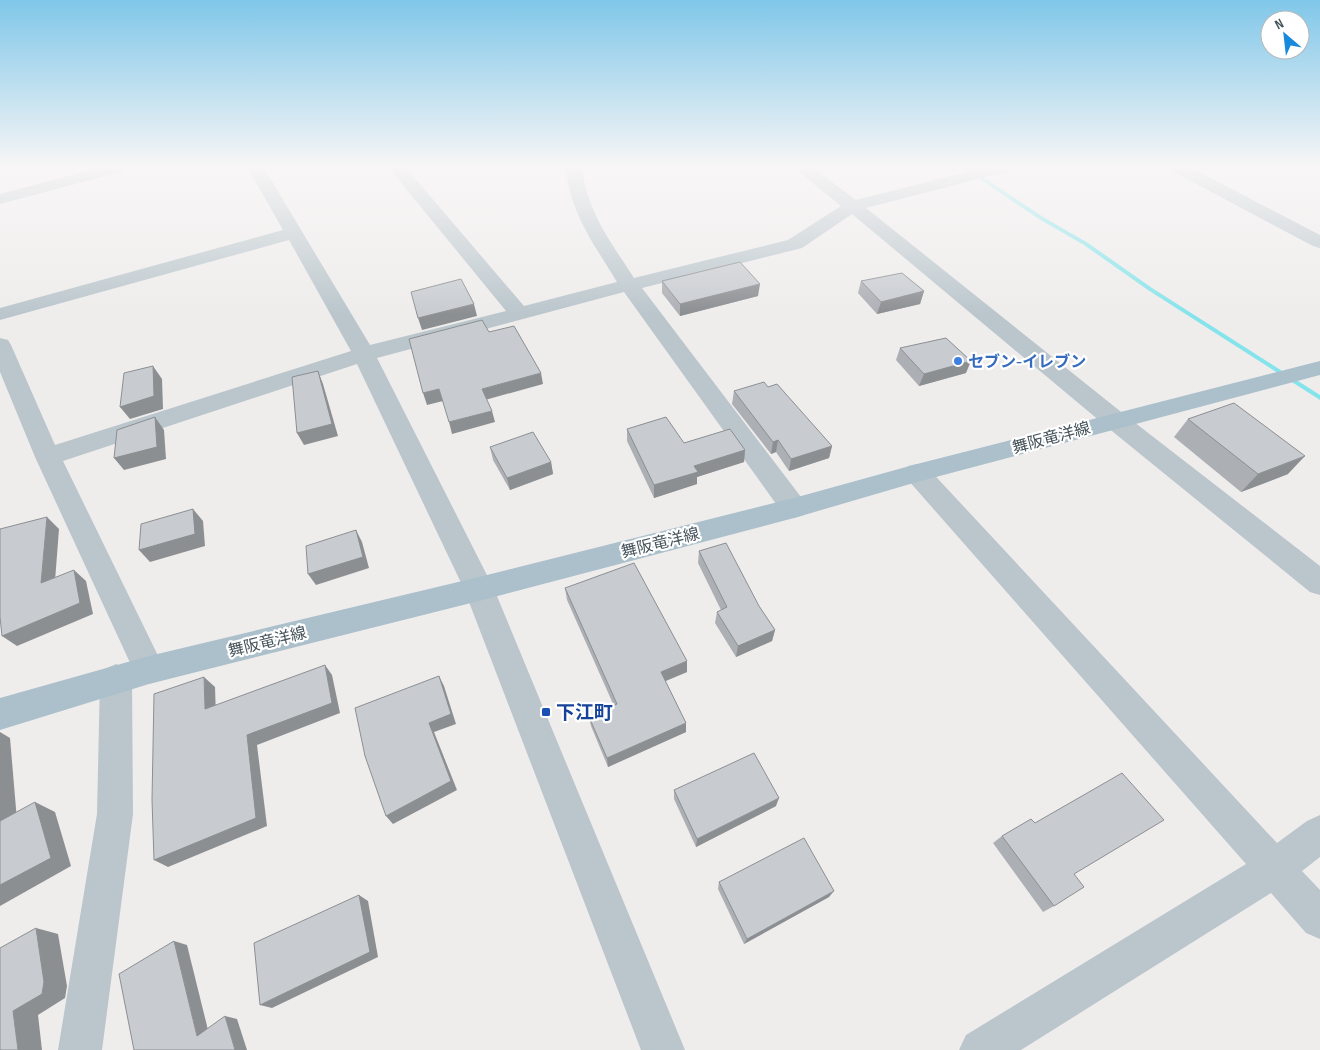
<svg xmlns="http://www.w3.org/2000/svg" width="1320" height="1050" font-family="'Sofia Sans Condensed','Noto Sans JP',sans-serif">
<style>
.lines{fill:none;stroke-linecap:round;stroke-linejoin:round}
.stream{fill:#85e4eb;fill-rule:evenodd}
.minor{fill:#bac6cc;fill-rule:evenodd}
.major{fill:#abc0cb;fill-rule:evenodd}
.wall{fill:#acafb4}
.shaded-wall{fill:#8c8f92}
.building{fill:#c8ccd1;stroke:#8c8f92}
.shop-dot{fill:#3f7fe0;stroke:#fff;stroke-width:2}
.transit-dot{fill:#1a4fb4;stroke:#fff;stroke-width:2}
.labels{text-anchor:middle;stroke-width:4.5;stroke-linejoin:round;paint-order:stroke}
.shop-label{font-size:16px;font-weight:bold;fill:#366cbe;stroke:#fff;text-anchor:start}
.street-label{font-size:16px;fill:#445259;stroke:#fff}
.near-transit-label{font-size:19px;font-weight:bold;fill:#164399;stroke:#fff;text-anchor:start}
</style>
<rect width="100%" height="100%" fill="#efecec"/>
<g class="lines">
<polygon class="stream" points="963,168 970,168 1043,217 1088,243 1152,288 1320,395 1320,400 1148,290 1084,245 1039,219"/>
<g class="minor">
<polygon points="99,168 126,168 124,171 0,204 0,194"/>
<path d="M 248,168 L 264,168 L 370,345 L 506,311 L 389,168 L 406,168 L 524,306 L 617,282 C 594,244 570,213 566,168 L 582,168 C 587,212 611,242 634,278 L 788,240 L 841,206 L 794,168 L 813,168 L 856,200 L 983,168 L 1011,168 L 1009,171 L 866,208 L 1125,415 L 1320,566 L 1320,595 L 1310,592 L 1107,427 L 852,214 L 802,248 L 642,288 L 804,501 L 807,508 L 804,515 L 794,518 L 784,515 L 624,292 L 377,358 L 494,589 L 685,1050 L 641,1050 L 464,589 L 357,364 L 63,461 L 165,670 L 160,680 L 149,684 L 138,680 L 35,457 L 0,372 L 0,338 L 8,340 L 11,345 L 55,445 L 351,351 L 289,240 L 0,320 L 0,308 L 283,230 Z"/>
<polygon points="1170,168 1191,168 1320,235 1320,248 1313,246 1172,171"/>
<polygon points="917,464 926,466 1277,843 1307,821 1320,815 1320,857 1302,871 1320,890 1320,939 1306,933 1271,893 1021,1050 959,1050 966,1035 1246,864 908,480 904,473 908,466"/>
<polygon points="116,664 127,669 132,679 133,814 102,1050 58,1050 97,814 100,679 105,669"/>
</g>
<polygon class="major" points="1320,361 1320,375 917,482 794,518 479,601 149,684 0,730 0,698 149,656 479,577 794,498 917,464"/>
</g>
<g class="wall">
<polygon points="662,281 758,296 680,316 662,293"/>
<polygon points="861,281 924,291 920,304 877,314 858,293"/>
<polygon points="900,348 966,373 919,386 896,360"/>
<polygon points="768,387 832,446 829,458 789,471 776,452 771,454 732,404 734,391"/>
<polygon points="1188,419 1288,474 1241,492 1174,437"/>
<polygon points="627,429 684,443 745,450 744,462 697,477 697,484 654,498 627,441"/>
<polygon points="490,447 551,462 553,474 510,490 493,460"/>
<polygon points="699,551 759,606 775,630 772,641 736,657 715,623 717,612 721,610 698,563"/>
<polygon points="565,588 687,661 687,672 665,681 686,723 686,732 608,767 591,726 589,717 614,706 567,600"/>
<polygon points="674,790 776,806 696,847 674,799"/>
<polygon points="1035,823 1074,874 1054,906 1043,912 993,843 1002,836"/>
<polygon points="719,882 829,897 744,944 718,889"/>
</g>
<g class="shaded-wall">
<polygon points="760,284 758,296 680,316 680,304"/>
<polygon points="924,291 920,304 877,314 881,302"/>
<polygon points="474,304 477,316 422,330 418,318"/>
<polygon points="971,361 966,373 919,386 924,374"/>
<polygon points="153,366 162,379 163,409 130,419 120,407"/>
<polygon points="318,371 323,384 338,436 304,445 297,433"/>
<polygon points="541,373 543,384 485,400 482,389"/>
<polygon points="439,389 443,401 427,405 423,393"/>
<polygon points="492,411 495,422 452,434 449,422"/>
<polygon points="155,417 164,430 166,459 124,470 114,458"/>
<polygon points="778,440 776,452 771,454 773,442"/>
<polygon points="832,446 829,458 789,471 791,459"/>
<polygon points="745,450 744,462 697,477 697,484 654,498 654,485 694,466"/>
<polygon points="1305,456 1288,474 1241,492 1258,474"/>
<polygon points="551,462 553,474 510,490 507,478"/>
<polygon points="193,509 203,521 205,546 150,562 139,550"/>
<polygon points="47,517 59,529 54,594 41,583"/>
<polygon points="356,530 362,542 369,568 316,585 308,574"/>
<polygon points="74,570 86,581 93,614 17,646 2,636"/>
<polygon points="775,630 772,641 736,657 738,646"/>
<polygon points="687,661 687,672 661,683 661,672"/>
<polygon points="325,665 332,675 340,713 257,745 267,826 168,867 154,860 247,735"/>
<polygon points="439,676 444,686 456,724 434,732 457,790 393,824 386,816 429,723"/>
<polygon points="204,677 215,687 216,719 205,709"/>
<polygon points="686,723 686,732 608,767 607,758"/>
<polygon points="0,732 10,738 18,832 0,824"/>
<polygon points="779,798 776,806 696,847 697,839"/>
<polygon points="35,802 55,812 71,866 0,906 0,885"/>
<polygon points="834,891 829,897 744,944 747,939"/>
<polygon points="359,895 368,901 378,957 272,1008 260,1005"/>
<polygon points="36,928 58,934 67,986 65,998 38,1015 42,1050 18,1050 13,1011"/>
<polygon points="174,941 187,945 210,1038 197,1036"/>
<polygon points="225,1016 237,1019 247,1050 235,1050"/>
</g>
<g class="building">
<polygon points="740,262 760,284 680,304 662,281"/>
<polygon points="902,273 924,291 881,302 861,281"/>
<polygon points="461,279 474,304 418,318 411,292"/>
<polygon points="482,320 489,332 514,326 541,373 482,389 492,411 449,422 439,389 423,393 409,339"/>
<polygon points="946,338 971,361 924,374 900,348"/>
<polygon points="153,366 154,396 120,407 124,373"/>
<polygon points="318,371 332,424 297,433 292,377"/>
<polygon points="764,382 768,387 777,384 832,446 791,459 778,440 773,442 734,391"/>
<polygon points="1234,403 1305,456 1258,474 1188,419"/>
<polygon points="155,417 157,447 114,458 117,430"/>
<polygon points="666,417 684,443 730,429 745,450 694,466 698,472 654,485 627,429"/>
<polygon points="533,432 551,462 507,478 490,447"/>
<polygon points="193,509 195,534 139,550 141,524"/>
<polygon points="47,517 41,583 74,570 80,603 2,636 0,617 0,529"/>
<polygon points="356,530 363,557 308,574 306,546"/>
<polygon points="726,543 759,606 775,630 738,646 717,612 727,607 699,551"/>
<polygon points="634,563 687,661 661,672 686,723 607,758 589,717 617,704 565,588"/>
<polygon points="325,665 332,703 247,735 256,818 154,860 152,800 154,694 204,677 205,709"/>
<polygon points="439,676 451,714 429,723 451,781 386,816 365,756 355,708"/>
<polygon points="754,753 779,798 697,839 674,790"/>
<polygon points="1122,773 1164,820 1074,874 1084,887 1054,906 1002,836 1031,819 1035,823"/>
<polygon points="35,802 51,858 0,885 0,821"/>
<polygon points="804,838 834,891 747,939 719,882"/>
<polygon points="359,895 370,952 260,1005 254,943"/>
<polygon points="36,928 44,982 42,994 13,1011 18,1050 0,1050 0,948"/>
<polygon points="174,941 197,1036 225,1016 235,1050 134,1050 119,974"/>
</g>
<linearGradient id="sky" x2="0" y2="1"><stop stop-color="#80c7e9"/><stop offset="0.53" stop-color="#f8f6f6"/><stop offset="1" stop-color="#f8f6f6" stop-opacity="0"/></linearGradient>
<rect width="1320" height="315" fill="url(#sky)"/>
<circle class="shop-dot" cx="958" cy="361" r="5"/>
<rect class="transit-dot" x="541" y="707" width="10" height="10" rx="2.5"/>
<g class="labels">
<g class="shop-label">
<text x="968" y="367">セブン-イレブン</text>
</g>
<g class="street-label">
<text transform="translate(1051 437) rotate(-15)" y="6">舞阪竜洋線</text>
<text transform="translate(660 542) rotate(-14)" y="6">舞阪竜洋線</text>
<text transform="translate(267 641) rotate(-14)" y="6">舞阪竜洋線</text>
</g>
<g class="near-transit-label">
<text x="556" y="719">下江町</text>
</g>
</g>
<g transform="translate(1285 35) rotate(332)"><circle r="24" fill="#ffffff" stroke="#b4babd"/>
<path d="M0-4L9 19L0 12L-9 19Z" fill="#1989dc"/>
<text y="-8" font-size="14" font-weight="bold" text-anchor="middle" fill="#445259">N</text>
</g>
</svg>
